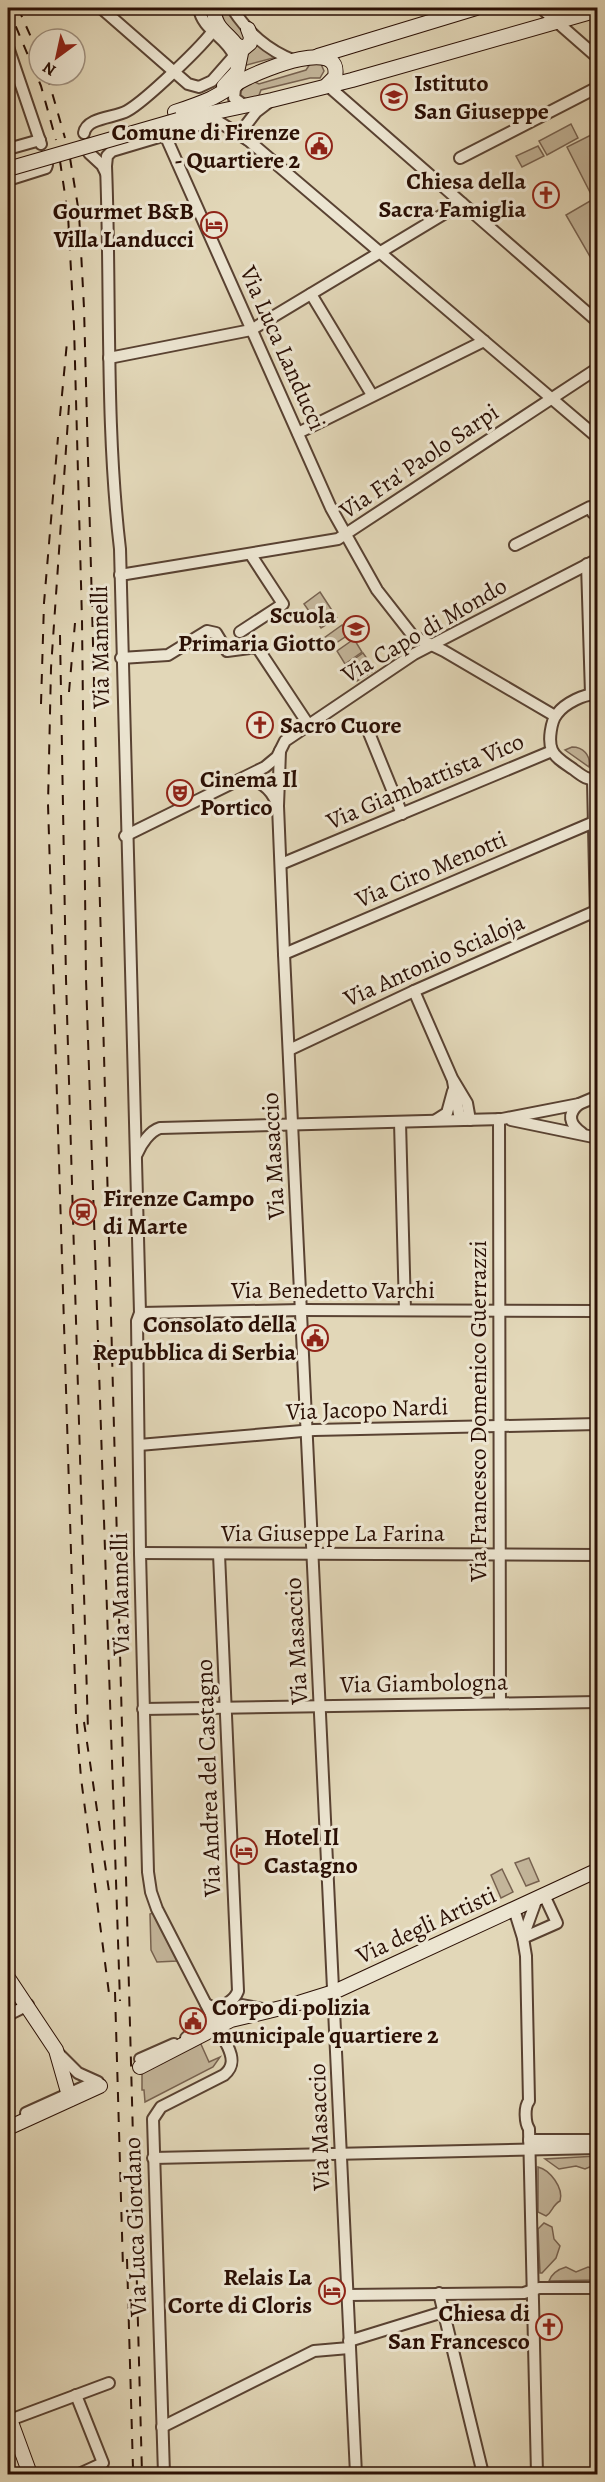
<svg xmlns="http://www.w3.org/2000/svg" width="605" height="2482" font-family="Alegreya,serif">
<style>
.green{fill:#c3b59a;stroke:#776250;stroke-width:1.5}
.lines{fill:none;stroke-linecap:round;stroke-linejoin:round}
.street-casing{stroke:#594232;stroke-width:14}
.secondary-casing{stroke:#2b1005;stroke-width:16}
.street{stroke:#ece5d1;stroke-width:10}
.secondary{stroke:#ece5d1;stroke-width:14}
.rail{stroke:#2b1005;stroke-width:2;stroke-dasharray:10 10;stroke-linecap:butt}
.secondary-bridge-casing{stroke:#2b1005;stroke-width:16;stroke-linecap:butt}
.secondary-bridge{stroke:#ece5d1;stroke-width:14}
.labels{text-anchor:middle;stroke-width:6;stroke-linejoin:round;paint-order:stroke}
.poi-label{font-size:24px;font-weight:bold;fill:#2b1005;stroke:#ece5d1;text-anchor:end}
.street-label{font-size:24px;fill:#2b1005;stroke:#ece5d1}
</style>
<rect width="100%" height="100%" fill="#e2d7b8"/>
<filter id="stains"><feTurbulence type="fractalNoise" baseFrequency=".00333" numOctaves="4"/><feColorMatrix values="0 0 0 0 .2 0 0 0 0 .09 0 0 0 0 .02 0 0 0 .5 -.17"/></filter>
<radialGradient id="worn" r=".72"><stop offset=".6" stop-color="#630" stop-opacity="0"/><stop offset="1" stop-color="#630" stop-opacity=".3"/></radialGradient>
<g class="green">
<polygon points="220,8 227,8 245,34 244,43 217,15"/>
<polygon points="255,42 277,57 243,66 245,57"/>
<polygon points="310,64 321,64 324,71 320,78 310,78 261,90 258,98 248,103 238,96 238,88 255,82 259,84 306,70"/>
<polygon points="571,124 578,138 547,155 539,141"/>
<polygon points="597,132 597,206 567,147"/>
<polygon points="538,146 544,156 522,167 516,156"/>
<polygon points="590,201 597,214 597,256 592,260 566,215"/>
<polygon points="320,592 337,618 321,628 304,604"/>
<polygon points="342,625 348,635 330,647 324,638"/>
<polygon points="354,639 362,652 345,664 337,651"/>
<polygon points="363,653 375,670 357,681 347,664"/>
<path d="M 572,747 C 583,747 591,755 589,767 L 565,750 Z"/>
<polygon points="529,1858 539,1881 526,1886 515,1863"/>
<polygon points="502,1869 513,1892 501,1898 491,1875"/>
<polygon points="153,1913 177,1961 157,1962 151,1950 150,1914"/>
<polygon points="200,2042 209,2062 220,2057 213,2067 145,2102 144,2090 142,2090 142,2069"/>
<polygon points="597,2156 597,2164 585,2169 576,2166 559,2169 545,2159"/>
<path d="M 538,2167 C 550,2170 564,2188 560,2201 C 552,2205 553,2212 546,2216 L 538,2212 Z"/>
<polygon points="544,2223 552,2227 554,2239 560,2246 556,2258 542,2273 540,2273 538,2229"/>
<path d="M 588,2267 L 597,2270 L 597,2280 L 549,2281 C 552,2273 559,2269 566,2267 L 576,2272 Z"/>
</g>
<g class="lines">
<defs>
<g id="street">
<path d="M 101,8 L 188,84 L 199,87 L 212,81 L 234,56 C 227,37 202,30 199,8"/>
<path d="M 232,8 C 248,33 267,50 295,61"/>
<polyline points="541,8 598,58"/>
<polyline points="8,47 41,144"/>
<polyline points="240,82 235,89 234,98 245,106"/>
<polyline points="327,85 598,322"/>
<polyline points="211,117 248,140 598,438"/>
<path d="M 84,133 C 87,117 115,118 127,111 C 145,101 204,45 215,28"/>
<polyline points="165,135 331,508 377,590 413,636 444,651 555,716"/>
<polyline points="248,140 246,125 256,112 269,102"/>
<polyline points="8,149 40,140"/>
<polyline points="89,153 102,165 106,173"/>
<polyline points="460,158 598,87"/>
<polyline points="8,180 46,168 47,165"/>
<polyline points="311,294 372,395"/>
<polyline points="109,358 251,330 462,203"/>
<polyline points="298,433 484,341"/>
<polyline points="515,545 590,507 593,513"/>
<polyline points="587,564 591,694"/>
<polyline points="120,575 338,539 598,368"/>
<polyline points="240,632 283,604 251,555"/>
<polyline points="121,658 168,655 207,631 216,633 227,651 257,647 308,724"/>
<path d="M 598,695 C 586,692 564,704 557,714 C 551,721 548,741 552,750 C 555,758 566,764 573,769 C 581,775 587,781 598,779"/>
<polyline points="367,728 402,814"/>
<polyline points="280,751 278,806 284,954 356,2474"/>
<path d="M 241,780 C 258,778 271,788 277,804"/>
<polyline points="593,780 598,1012"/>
<polyline points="125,836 265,767 277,757 285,741 414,654 598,559"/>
<polyline points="281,864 552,751"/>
<polyline points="284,954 594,822"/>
<polyline points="414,991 452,1078 467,1103 470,1120"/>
<polyline points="289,1050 414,991 598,910"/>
<polyline points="453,1081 459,1114 465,1120"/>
<path d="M 579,1104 C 567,1114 569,1124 582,1133"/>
<polyline points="499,1119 500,1703"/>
<polyline points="436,1120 447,1113 453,1091"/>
<polyline points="511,1120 598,1138"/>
<polyline points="400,1122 405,1310"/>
<path d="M 137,1154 C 141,1144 150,1131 160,1128 L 502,1119 L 579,1104 L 598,1096"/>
<polyline points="140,1313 302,1310 598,1311"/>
<polyline points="139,1445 314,1430 598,1424"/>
<polyline points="140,1553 598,1555"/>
<polyline points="143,1709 598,1702"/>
<path d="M 514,1909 L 523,1938 L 526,1956 L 529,2101 C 524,2107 525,2123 529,2129 L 537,2474"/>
<polyline points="523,1937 537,1898"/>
<polyline points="523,1938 557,1923 544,1895"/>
<path d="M 206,2004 L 214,2008 C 224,2005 234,2002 238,1991 L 219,1554"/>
<polyline points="8,2015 28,2005"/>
<polyline points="186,2038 204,2021 242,2005 268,2010"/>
<polyline points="58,2053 78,2073 98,2082"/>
<polyline points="140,2059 174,2044"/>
<polyline points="26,2113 88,2085"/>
<polyline points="529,2140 598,2140"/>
<polyline points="153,2158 598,2148"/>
<polyline points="439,2293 483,2474"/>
<polyline points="347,2295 524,2293 539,2288 598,2288"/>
<polyline points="349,2341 443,2312"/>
<polyline points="76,2395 103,2463 79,2474"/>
<polyline points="10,2420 109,2383"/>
<polyline points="162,2427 314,2351 349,2348"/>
<path d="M 164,2474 L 153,2119 L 161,2107 L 224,2075 C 234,2067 233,2058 228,2047 L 157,1909 L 151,1892 L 148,1872 L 140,1553 L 137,1321 L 140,1313 L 120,549 C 105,422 111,293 106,166 L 107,156 L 112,151 L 216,120"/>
</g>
<g id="secondary">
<path d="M 214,8 C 213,31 234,35 241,53 L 237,72 L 224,86"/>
<polyline points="238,46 244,48 250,43 251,37 248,29"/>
<polyline points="318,56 476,8"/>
<path d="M 175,112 C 187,108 199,104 210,99 C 223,93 234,84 247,78 C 263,70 343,36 335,77 L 327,85"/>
<polyline points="178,120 272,100 352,80 598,10"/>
<polyline points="8,1978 56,2050 70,2099"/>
<polyline points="140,2067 231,2020 289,2006 334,1992 598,1870"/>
<polyline points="8,2128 100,2086"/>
<polyline points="8,2414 30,2474"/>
</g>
</defs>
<use href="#street" class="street-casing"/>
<use href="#secondary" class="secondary-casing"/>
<use href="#street" class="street"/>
<use href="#secondary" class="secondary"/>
<g class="rail">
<polyline points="8,8 41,86 56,140"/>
<polyline points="18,8 39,55"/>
<polyline points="47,75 65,138"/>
<polyline points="70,158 79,213 84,308 142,2474"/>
<polyline points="60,161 68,215 74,326 82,620 86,979 120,2001"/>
<polyline points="69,405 51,668 48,804 76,1714 81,1778 110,2001"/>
<polyline points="60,416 67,342"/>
<polyline points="60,635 66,979 88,1730"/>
<polyline points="69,692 75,623"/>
<polyline points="41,704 44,603 58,437"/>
<polyline points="84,1722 109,1891"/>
<polyline points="115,1992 123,2268"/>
<polyline points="127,2259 133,2469"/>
</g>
<defs>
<polyline id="secondary-bridge" points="8,169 178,120"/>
</defs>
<use href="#secondary-bridge" class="secondary-bridge-casing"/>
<use href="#secondary-bridge" class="secondary-bridge"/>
</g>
<defs>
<symbol id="school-ring" viewBox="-11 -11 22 22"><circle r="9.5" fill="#ece5d1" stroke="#8f2418" stroke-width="1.5"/><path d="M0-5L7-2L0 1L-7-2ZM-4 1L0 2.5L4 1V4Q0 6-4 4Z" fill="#8f2418"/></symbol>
<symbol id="civic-ring" viewBox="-11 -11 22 22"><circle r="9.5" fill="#ece5d1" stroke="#8f2418" stroke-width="1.5"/><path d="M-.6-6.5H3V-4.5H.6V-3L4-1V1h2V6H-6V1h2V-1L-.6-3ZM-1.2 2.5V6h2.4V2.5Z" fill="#8f2418"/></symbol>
<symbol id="church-ring" viewBox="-11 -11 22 22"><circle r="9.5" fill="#ece5d1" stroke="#8f2418" stroke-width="1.5"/><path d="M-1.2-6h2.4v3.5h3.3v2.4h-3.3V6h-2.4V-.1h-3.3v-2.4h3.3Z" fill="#8f2418"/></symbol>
<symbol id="hotel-ring" viewBox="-11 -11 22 22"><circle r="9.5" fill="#ece5d1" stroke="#8f2418" stroke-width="1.5"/><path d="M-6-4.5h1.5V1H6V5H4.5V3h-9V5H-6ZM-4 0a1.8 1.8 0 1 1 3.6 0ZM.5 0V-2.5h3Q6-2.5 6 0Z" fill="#8f2418"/></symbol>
<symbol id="theatre-ring" viewBox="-11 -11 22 22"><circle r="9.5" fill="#ece5d1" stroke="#8f2418" stroke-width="1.5"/><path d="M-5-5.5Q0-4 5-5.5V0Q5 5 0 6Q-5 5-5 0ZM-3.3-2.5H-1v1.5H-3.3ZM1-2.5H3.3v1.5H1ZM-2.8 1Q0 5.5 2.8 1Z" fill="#8f2418"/></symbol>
<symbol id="station-ring" viewBox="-11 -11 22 22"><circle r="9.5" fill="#ece5d1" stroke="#8f2418" stroke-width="1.5"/><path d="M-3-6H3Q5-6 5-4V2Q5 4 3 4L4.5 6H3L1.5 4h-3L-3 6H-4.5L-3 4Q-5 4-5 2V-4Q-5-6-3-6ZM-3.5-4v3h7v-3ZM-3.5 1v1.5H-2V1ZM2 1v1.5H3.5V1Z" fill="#8f2418"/></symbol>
</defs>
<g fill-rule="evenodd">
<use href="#school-ring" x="379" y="82" width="30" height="30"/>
<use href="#civic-ring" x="304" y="131" width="30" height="30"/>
<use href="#church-ring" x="531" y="180" width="30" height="30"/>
<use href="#hotel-ring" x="199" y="210" width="30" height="30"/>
<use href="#school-ring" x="341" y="614" width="30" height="30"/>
<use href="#church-ring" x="245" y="710" width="30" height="30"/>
<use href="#theatre-ring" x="165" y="778" width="30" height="30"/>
<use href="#station-ring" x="68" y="1197" width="30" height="30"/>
<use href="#civic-ring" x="300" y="1323" width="30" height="30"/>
<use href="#hotel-ring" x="229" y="1836" width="30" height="30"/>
<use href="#civic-ring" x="178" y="2006" width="30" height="30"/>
<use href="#hotel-ring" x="317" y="2276" width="30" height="30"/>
<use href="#church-ring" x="534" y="2312" width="30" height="30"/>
</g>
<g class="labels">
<g class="poi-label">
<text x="414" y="91" text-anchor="start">Istituto<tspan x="414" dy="28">San Giuseppe</tspan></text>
<text x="300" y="140">Comune di Firenze<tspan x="300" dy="28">- Quartiere 2</tspan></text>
<text x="526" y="189">Chiesa della<tspan x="526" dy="28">Sacra Famiglia</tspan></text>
<text x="194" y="219">Gourmet B&amp;B<tspan x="194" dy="28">Villa Landucci</tspan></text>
<text x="336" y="623">Scuola<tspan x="336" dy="28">Primaria Giotto</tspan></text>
<text x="280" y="733" text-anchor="start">Sacro Cuore</text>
<text x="200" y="787" text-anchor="start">Cinema Il<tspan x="200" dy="28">Portico</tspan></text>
<text x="103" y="1206" text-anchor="start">Firenze Campo<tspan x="103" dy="28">di Marte</tspan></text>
<text x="296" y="1332">Consolato della<tspan x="296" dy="28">Repubblica di Serbia</tspan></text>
<text x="264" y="1845" text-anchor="start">Hotel Il<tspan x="264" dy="28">Castagno</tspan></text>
<text x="212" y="2015" text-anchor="start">Corpo di polizia<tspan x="212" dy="28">municipale quartiere 2</tspan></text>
<text x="312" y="2285">Relais La<tspan x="312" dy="28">Corte di Cloris</tspan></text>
<text x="530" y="2321">Chiesa di<tspan x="530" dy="28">San Francesco</tspan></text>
</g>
<g class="street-label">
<text transform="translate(283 348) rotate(66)" y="8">Via Luca Landucci</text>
<text transform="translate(419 461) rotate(-34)" y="8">Via Fra' Paolo Sarpi</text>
<text transform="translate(424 630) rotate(-30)" y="8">Via Capo di Mondo</text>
<text transform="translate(100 647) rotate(-91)" y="8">Via Mannelli</text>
<text transform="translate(425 781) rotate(-23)" y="8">Via Giambattista Vico</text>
<text transform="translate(431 869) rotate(-23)" y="8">Via Ciro Menotti</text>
<text transform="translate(434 960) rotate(-24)" y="8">Via Antonio Scialoja</text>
<text transform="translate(273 1156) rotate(-93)" y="8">Via Masaccio</text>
<text x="333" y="1298">Via Benedetto Varchi</text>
<text transform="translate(367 1409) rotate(-2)" y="8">Via Jacopo Nardi</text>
<text transform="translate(478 1411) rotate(-90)" y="8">Via Francesco Domenico Guerrazzi</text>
<text x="333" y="1541">Via Giuseppe La Farina</text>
<text transform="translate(120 1594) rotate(-91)" y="8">Via Mannelli</text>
<text transform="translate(296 1641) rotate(-93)" y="8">Via Masaccio</text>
<text transform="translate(424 1683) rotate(-1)" y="8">Via Giambologna</text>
<text transform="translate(208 1778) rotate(-92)" y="8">Via Andrea del Castagno</text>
<text transform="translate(426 1925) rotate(-25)" y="8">Via degli Artisti</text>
<text transform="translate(319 2127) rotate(-92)" y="8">Via Masaccio</text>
<text transform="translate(135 2227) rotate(-92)" y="8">Via Luca Giordano</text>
</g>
</g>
<rect width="605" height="2482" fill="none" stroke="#e2d7b8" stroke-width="30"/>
<rect x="9" y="9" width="587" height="2464" fill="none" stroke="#2b1005" stroke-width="3"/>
<rect x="15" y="15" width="575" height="2452" fill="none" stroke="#2b1005" stroke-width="1.5"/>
<g transform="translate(57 57) rotate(213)"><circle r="28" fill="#ece5d1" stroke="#9f907f" stroke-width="1.5"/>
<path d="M0-4.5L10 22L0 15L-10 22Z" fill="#8f2418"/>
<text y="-9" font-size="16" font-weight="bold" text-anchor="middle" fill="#2b1005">N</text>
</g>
<rect width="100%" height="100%" filter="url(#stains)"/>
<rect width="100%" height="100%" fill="url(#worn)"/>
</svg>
